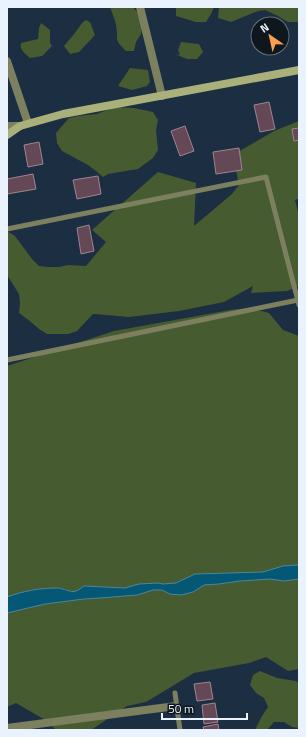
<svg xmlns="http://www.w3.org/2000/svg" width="306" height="737" font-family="'Titillium Web',sans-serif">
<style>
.green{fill:#475b30}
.water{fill:#055776;stroke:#49869e}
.building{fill:#644856;stroke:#a18391}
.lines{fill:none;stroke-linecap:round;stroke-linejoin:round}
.service{stroke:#7c805f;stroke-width:5}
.minor{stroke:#7c805f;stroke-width:8}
.secondary{stroke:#a9b07a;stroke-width:8}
</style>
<rect width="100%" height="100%" fill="#1c2e41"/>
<g class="green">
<path d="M 110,7 L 133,7 L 144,20 L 141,34 L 136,42 L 134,51 L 126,51 C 113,38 119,41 116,25 C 115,19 112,13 110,7 Z"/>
<polygon points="176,7 214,7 211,14 206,22 196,22 176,16"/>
<polygon points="219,7 299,7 299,22 288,22 276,15 265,10 258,11 231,22 218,18"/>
<polygon points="86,20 90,22 95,35 79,52 70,54 64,46 75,33 82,23"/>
<path d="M 41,23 L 50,30 L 50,43 L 52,46 L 42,56 L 30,58 C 25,53 19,50 21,43 L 38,39 L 39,28 Z"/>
<polygon points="181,42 199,44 203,52 197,59 187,59 175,54 180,55 178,50"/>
<polygon points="130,68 148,70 150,82 147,86 132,90 118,86"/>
<polygon points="115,107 134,108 153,112 158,120 156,130 158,150 153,158 138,169 108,174 103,177 96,171 88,165 62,151 57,143 56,133 69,118 78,116 97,114"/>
<polygon points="299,121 299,199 297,199 295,200 299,216 299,286 287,291 251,293 253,286 224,302 179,311 129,317 95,314 93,314 77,331 68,334 47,334 39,329 31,322 19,313 20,303 19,294 7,275 7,231 15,236 32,259 39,266 49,267 59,267 68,265 86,266 106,242 92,230 158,172 196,183 194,226 232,194 239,185 233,155 274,131"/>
<polygon points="250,308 269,313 283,330 299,336 299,669 288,671 266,657 249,663 194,673 146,702 127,706 91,730 56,730 47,721 16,703 7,707 7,366 114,331 230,310"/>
<polygon points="260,671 277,678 296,681 299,683 299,728 292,727 284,722 274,722 267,730 255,730 262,716 268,707 264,698 256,693 250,685 253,675"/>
</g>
<path class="water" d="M 299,565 L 299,579 L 284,581 L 270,579 L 240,581 L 219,584 L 204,585 L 193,592 L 181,595 L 170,594 L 162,590 L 153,590 L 137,595 L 100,598 L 84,599 L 45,604 L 7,613 L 7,597 C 23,591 40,588 57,588 C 63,588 71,593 76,591 C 79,590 81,588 84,586 L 125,588 L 139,584 L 158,583 L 163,584 L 176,583 L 195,574 L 263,572 L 283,566 Z"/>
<g class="building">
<polygon points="269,102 275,129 260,132 254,105"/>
<polygon points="185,126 194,151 180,156 171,131"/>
<polygon points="299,128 299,140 294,141 292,129"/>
<polygon points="39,142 43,164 28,167 24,145"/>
<polygon points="239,148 242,170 216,174 213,152"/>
<polygon points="33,174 36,189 7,194 7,179"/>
<polygon points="98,176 101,194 77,199 73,180"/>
<polygon points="89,225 94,251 81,254 77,228"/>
<polygon points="210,682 213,699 197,701 194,684"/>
<polygon points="215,703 218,722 204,724 202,705"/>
<polygon points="218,724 219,730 204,730 203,727"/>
</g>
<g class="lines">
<g class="service">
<polyline points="7,229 266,177 299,305"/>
<polyline points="7,360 298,300"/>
<polyline points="175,693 180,730"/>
</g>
<g class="minor">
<polyline points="140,7 162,96"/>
<polyline points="7,61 28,123"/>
<polyline points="7,126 20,126"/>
<polyline points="7,728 176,706"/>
</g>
<polyline class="secondary" points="7,135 20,126 63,114 299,70"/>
</g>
<rect width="306" height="737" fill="none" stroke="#e9f2fd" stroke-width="16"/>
<g transform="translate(270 36) rotate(326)"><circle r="19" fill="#0e161e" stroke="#666e77"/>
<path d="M0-3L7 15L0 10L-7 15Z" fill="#fa9f4f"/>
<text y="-6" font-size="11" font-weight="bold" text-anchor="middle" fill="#e9f2fd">N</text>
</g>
<path d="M162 713v6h85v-6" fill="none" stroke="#e9f2fd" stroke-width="2"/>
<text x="168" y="713" font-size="12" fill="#e9f2fd" stroke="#0e161e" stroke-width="3" paint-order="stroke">50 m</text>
</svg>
